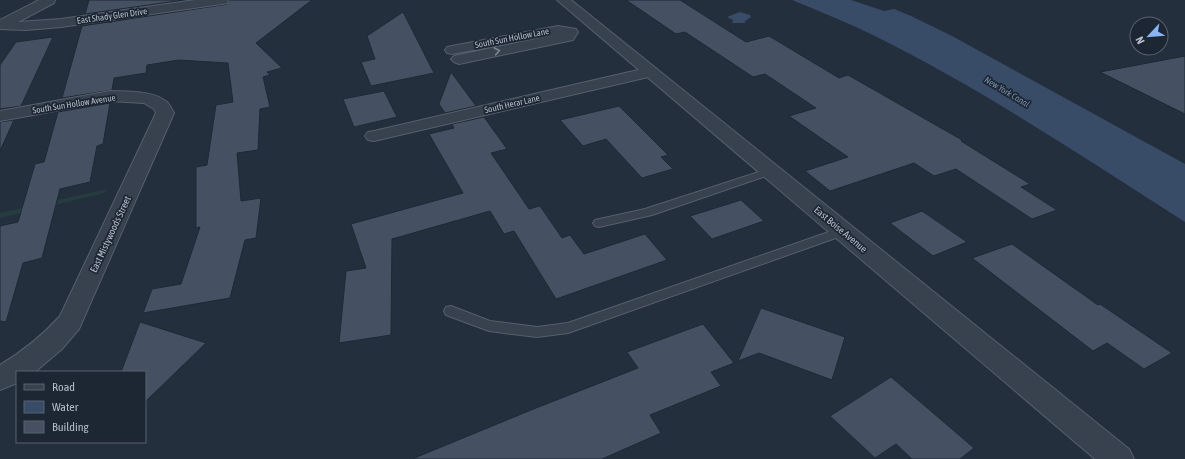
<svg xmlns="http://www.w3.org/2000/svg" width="1185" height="459" font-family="'Asap Condensed',sans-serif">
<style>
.green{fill:#263c3f}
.water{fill:#394c67}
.building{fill:#455162;stroke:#1f2835}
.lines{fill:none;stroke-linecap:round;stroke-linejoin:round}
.service-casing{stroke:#565f6c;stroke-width:2}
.minor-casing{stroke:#565f6c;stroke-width:2}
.tertiary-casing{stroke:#565f6c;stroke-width:2}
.service{fill:#38414e;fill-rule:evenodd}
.minor{fill:#38414e;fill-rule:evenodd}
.tertiary{fill:#38414e;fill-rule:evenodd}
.oneway{stroke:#7c8592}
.labels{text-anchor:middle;stroke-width:3.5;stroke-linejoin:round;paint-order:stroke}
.far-street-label{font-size:9px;fill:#b4bcc9;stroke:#1d2633}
.far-water-label{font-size:9px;font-style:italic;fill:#7c92b1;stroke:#1d2633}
.street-label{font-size:10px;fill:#b4bcc9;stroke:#1d2633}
</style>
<rect width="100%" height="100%" fill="#242f3e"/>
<polygon class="green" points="107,189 104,193 0,218 0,213"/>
<g class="water">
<path d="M 792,0 L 851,0 L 884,11 L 894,9 L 911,16 L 952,36 L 1185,164 L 1185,222 C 1085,158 985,91 879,38 C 851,24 821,12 792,0 Z"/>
<polygon points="740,12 750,15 751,17 745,21 745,23 732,23 733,20 727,17"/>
</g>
<g class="building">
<polygon points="89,0 184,0 85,14"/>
<polygon points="229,0 312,0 256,43 282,68 267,72 270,75 263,77 270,107 260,109 258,150 237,153 241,201 261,198 256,238 245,240 230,298 143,313 152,289 181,284 200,227 196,228 196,167 207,165 216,105 233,102 228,63 179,60 147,65 146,73 114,78 112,90 62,98 82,26 222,5 227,4"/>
<polygon points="626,0 680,0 746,42 769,36 839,78 848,75 962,140 961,141 1030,184 1021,187 1057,210 1032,219 956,169 934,176 914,163 830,191 805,171 848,157 789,116 816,108 765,74 753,77 685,32 676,34"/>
<polygon points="403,12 434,73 371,86 361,62 375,59 367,36"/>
<polygon points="53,37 21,106 0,109 0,65 16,42"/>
<polygon points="1185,56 1185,114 1100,72"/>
<polygon points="451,72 476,106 445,113 439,104"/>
<polygon points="384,91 397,117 354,127 343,99"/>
<polygon points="110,103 103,144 97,146 90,182 60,189 42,258 23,263 6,322 0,321 0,226 18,222 35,164 44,162 58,112"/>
<polygon points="619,106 668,155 661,157 673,169 642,178 606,139 583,146 560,120"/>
<polygon points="484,117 507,149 491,153 529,209 540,206 562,238 570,235 584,254 645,234 667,260 556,299 514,231 504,234 490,211 392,239 391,335 339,343 346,271 366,268 351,224 463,193 429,134 454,128 452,124"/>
<polygon points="14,120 0,151 0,122"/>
<polygon points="741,200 764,221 712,239 690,216"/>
<polygon points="922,211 967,242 933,256 890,223"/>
<polygon points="1012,244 1098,305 1100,304 1172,353 1144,369 1107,343 1093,351 972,258"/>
<polygon points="761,308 845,337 832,380 759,353 738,361"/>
<polygon points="140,322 206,343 145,402 145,372 121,372"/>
<polygon points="703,324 734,363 711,372 721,386 650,415 661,433 602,459 412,459 536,408 638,368 627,352"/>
<polygon points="891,377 918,400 974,448 960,459 912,459 896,444 875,458 830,416"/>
</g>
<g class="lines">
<defs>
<g id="service">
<polygon points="771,168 775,169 776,171 775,173 652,215 599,227 595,226 593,223 595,220 645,209"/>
<polygon points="843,227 847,228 849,231 847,234 568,333 537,337 489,331 446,315 444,311 446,307 451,306 490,321 537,327 568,323"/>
</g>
<g id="minor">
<polygon points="39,0 55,0 54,3 18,22 61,19 195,0 228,0 227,3 222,4 61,27 26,30 0,29 0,20"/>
<polygon points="558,26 576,29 578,32 573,40 459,64 454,62 451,59 454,56 559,34 452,54 447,53 445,50 447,47 452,46"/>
<polygon points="651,67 657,69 659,72 657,75 374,141 368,140 365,136 368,132 374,131"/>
<path d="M 110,91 C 128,92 152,90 167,102 C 170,105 172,110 174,113 L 79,329 L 62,349 L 36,371 L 17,372 L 17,383 L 0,390 L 0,365 C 23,351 42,336 60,316 L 156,113 L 154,109 L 144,103 L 110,101 L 0,121 L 0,111 Z"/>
</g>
<polygon id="tertiary" points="557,0 571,0 1129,449 1134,459 1095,459"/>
</defs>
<use href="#service" class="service-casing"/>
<use href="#minor" class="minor-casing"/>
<use href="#tertiary" class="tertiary-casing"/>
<use href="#service" class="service"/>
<use href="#minor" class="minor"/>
<use href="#tertiary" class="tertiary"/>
</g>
<defs><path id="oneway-chevron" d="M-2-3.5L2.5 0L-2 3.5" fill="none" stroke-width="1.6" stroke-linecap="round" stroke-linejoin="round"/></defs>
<use class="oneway" href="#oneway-chevron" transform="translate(497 51) rotate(-11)"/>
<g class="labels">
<g class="far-street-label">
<text transform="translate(112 16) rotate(-8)" y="3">East Shady Glen Drive</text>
<text transform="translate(512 38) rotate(-11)" y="3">South Sun Hollow Lane</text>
<text transform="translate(74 104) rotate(-9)" y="3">South Sun Hollow Avenue</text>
<text transform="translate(512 104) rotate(-13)" y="3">South Herar Lane</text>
</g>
<g class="far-water-label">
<text transform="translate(1007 92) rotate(31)" y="3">New York Canal</text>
</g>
<g class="street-label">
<text transform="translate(841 229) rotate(40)" y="4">East Boise Avenue</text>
<text transform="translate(110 234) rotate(-65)" y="4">East Mistywoods Street</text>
</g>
</g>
<rect x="16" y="371" width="130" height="72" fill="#1d2633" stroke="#59626f"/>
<rect x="24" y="384" width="20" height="6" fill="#38414e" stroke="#59626f"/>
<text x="52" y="391" font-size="12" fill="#b4bcc9">Road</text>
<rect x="24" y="401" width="20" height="12" fill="#394c67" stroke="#59626f"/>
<text x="52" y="411" font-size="12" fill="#b4bcc9">Water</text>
<rect x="24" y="421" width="20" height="12" fill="#455162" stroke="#59626f"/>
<text x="52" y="431" font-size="12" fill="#b4bcc9">Building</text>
<g transform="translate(1149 36) rotate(244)"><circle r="19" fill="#1d2633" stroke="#59626f"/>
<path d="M0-3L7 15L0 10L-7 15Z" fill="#8ab4f8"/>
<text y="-6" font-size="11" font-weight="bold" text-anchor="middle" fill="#b4bcc9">N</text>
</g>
</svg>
